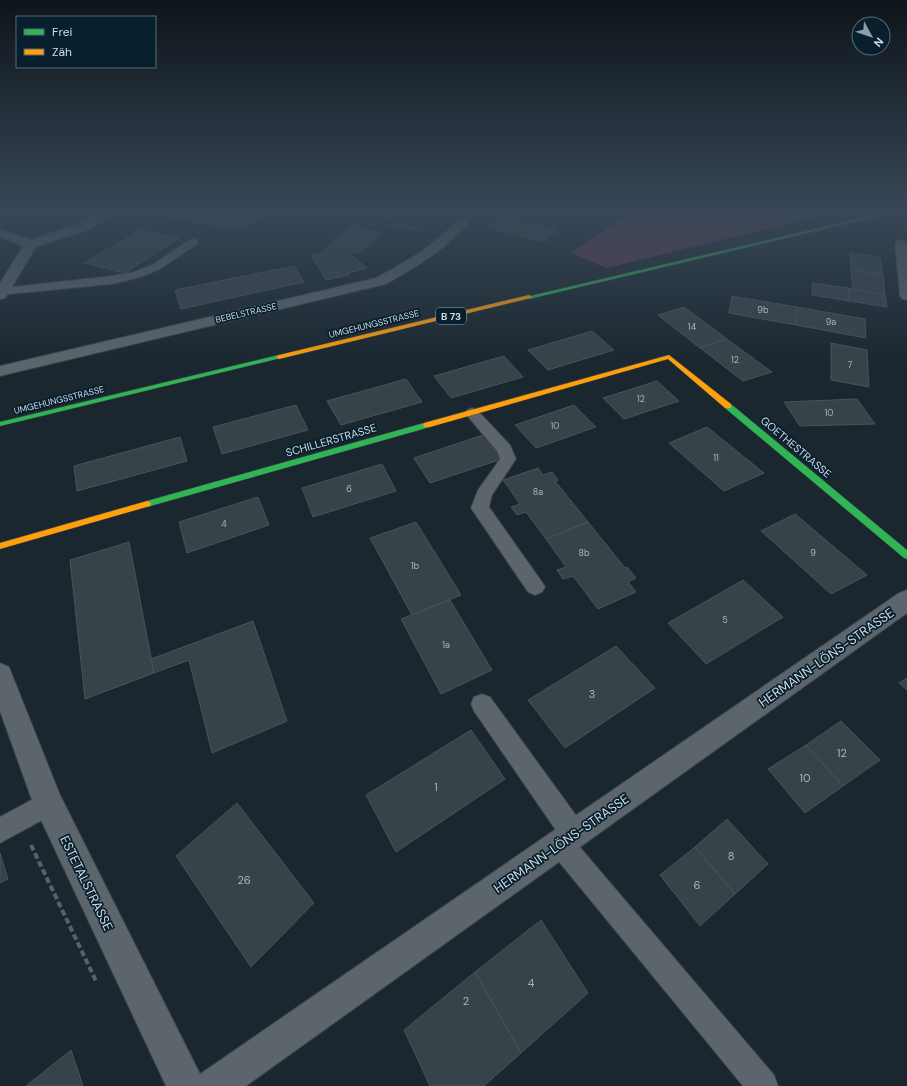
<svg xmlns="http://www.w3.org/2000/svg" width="907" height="1086" font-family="'DM Sans',sans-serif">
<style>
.green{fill:#65394a}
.building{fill:#384249;stroke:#48535a}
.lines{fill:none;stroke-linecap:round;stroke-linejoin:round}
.lane-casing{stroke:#374147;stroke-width:2}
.street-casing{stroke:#374147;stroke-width:2}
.fast-casing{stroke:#374147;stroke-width:1}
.slow-casing{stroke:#374147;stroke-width:1}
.path-far1{stroke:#576166;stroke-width:1.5;stroke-dasharray:2.5 1.5;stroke-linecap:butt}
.path{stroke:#576166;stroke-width:4;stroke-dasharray:6 3;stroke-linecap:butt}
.lane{fill:#5b656b;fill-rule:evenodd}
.street{fill:#5b656b;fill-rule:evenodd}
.fast{fill:#30b455;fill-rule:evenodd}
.slow{fill:#ff9f0a;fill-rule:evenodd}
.labels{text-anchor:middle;stroke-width:3.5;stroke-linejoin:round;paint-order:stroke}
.number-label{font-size:9px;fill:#a8b5bd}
.far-street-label{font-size:9px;fill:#cddbe4;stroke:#08202d}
.shield{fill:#08202d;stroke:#92a3ad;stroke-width:1}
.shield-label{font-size:10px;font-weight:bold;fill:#cddbe4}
.street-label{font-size:11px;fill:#cddbe4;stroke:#08202d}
.near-number-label{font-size:11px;fill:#a8b5bd}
.near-street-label{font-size:13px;fill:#cddbe4;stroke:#08202d}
</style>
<rect width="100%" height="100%" fill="#1a272f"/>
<polygon class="green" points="631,212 836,212 606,268 571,253"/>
<g class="building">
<polygon points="145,212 267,212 243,230"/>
<polygon points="359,212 401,212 393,219 357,213"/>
<polygon points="501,216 557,230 544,242 487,227"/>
<polygon points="351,225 367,227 364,230 382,233 361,252 353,252 350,254 367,268 348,273 349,275 326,280 311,255 321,253"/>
<polygon points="140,230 179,238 125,273 84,263"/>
<polygon points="850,253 880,257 883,275 851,270"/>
<polygon points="294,266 304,282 181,309 175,290"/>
<polygon points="851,270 883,275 885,295 853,289"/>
<polygon points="812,283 848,288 849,301 812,295"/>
<polygon points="848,288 885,295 887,307 849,301"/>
<polygon points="732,296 797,307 796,325 729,313"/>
<polygon points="684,307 727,339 700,348 658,315"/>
<polygon points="797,307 865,319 866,338 796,325"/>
<polygon points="592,331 614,350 548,370 528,350"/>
<polygon points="727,339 772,372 743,381 700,348"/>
<polygon points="831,343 867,350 869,387 831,380"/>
<polygon points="504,356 523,377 451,398 434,376"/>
<polygon points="406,379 422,402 341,425 327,401"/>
<polygon points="657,381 679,401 624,419 603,398"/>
<polygon points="857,399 875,424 800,426 784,402"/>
<polygon points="296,405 308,430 222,454 213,427"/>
<polygon points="574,405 596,427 536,448 515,425"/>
<polygon points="707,427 764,473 724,491 669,443"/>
<polygon points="483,435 502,459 430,483 414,458"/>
<polygon points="180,437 187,461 77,491 74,466"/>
<polygon points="382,464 396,491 313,517 302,488"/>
<polygon points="538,468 543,475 552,472 558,480 555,481 588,522 546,539 526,512 517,515 511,507 520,504 503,480"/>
<polygon points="258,497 269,525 187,553 179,522"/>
<polygon points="795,514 867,575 831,594 761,531"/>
<polygon points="416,522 461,595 412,615 370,538"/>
<polygon points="588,522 625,568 627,567 636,578 628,582 636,592 598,609 573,576 563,579 557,570 566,567 546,539"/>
<polygon points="129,542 154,673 85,699 70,560"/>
<polygon points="743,580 783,617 706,664 668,623"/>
<polygon points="450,600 492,670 441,694 401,619"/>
<polygon points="253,621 287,721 212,753 189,660 154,673 151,659"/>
<polygon points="616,646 655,688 565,748 528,700"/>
<polygon points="907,678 907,690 899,683"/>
<polygon points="841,721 880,760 843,786 806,745"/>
<polygon points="471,730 505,779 396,852 366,795"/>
<polygon points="806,745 843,786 805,813 768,769"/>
<polygon points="237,803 314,903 251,967 176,856"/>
<polygon points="727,819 768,864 735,894 695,847"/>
<polygon points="695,847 735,894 700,926 660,875"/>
<polygon points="0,853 8,879 0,883"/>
<polygon points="541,920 588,993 521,1053 475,972"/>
<polygon points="475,972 521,1053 484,1086 430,1086 404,1030"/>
<polygon points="71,1050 83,1086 26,1086"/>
</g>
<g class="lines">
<defs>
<g id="lane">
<polygon points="193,239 197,240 198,242 197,244 160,269 141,277 112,284 0,295 0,289 2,288 112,276 134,272 152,265 189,240"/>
<polygon points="472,408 477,410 510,445 516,459 492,495 489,507 542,582 545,587 542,592 535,595 528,592 471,508 478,490 500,459 497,451 465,413 467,410"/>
<polygon points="482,694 490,697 583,825 586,834 583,843 578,845 774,1075 778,1086 743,1086 551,852 547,843 551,834 557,832 474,711 471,704 474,697"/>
<polygon points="48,791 57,794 60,803 57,812 0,843 0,817"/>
</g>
<g id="street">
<polygon points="100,212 115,212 113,215 87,230 36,247 7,295 5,298 0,299 0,283 23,246 0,237 0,229 31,240 77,224"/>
<path d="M 464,212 L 476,212 C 452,247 422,263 386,284 L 0,376 L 0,366 L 376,278 C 409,260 441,242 464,212 Z"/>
<polygon points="902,240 907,242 907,300 902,299 900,296 895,244 897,241"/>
<polygon points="907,590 907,613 246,1086 166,1086 33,803 0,711 0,663 9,667 60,795 200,1074 899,593"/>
</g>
<g id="fast">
<polygon points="887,212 896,212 529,299 526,297"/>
<polygon points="279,355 282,357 281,358 0,426 0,422"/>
<polygon points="725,404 731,404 907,550 907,559 904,558 725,408"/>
<polygon points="424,423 430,423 431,425 430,427 147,507 143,504 147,501"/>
</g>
<g id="slow">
<polygon points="529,295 532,297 531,298 279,359 276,357 279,355"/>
<polygon points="669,355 731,404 731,408 725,408 668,359 430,427 424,427 423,425 424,423"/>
<polygon points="147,501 150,502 151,504 150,506 0,549 0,543"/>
</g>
</defs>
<use href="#lane" class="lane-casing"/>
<use href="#street" class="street-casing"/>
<use href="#fast" class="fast-casing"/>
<use href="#slow" class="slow-casing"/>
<polyline class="path-far1" points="350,212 343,218 418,229 427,219"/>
<polyline class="path" points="31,845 97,983"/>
<use href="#lane" class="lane"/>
<use href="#street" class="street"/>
<use href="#fast" class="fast"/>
<use href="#slow" class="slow"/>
</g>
<linearGradient id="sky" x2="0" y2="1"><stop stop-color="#0e151a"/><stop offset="0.58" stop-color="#384758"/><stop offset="1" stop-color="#384758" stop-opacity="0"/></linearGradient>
<rect width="907" height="364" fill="url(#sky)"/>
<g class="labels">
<g class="number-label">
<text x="763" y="313">9b</text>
<text x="831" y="325">9a</text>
<text x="692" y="330">14</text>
<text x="735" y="363">12</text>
<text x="850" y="368">7</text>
<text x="641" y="402">12</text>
<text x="829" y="416">10</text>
<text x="555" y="429">10</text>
<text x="716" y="461">11</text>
<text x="349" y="492">6</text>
<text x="538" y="495">8a</text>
<text x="224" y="527">4</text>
<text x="584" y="556">8b</text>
<text x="813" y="556">9</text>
<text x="415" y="569">1b</text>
<text x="725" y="623">5</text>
<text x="446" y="648">1a</text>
</g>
<g class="far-street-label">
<text transform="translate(246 313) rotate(-13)" y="3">BEBELSTRASSE</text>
<text transform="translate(374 324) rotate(-14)" y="3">UMGEHUNGSSTRASSE</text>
<text transform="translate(59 400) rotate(-14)" y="3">UMGEHUNGSSTRASSE</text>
</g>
<rect class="shield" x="436" y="308" width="30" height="16" rx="3"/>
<g class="shield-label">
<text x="451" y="320">B 73</text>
</g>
<g class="street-label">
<text transform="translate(331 440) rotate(-16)" y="4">SCHILLERSTRASSE</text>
<text transform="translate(796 447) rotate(40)" y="4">GOETHESTRASSE</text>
</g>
<g class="near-number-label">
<text x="592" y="698">3</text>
<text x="842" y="757">12</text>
<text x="805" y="782">10</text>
<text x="436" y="791">1</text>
<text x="731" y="860">8</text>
<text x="244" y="884">26</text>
<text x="697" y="889">6</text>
<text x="531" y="987">4</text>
<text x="466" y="1005">2</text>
</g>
<g class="near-street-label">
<text transform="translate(826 657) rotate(-35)" y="5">HERMANN-LÖNS-STRASSE</text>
<text transform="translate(561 843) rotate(-35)" y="5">HERMANN-LÖNS-STRASSE</text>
<text transform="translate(87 883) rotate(64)" y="5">ESTETALSTRASSE</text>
</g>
</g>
<rect x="16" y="16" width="140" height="52" fill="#08202d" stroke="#576b76"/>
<rect x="24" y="29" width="20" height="6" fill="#30b455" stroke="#576b76"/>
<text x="52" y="36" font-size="12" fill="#cddbe4">Frei</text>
<rect x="24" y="49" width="20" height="6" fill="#ff9f0a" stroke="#576b76"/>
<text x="52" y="56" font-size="12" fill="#cddbe4">Zäh</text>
<g transform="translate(871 36) rotate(130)"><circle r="19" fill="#08202d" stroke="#576b76"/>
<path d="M0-3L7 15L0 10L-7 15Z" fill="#8e9ca5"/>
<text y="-6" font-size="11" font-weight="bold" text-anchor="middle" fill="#cddbe4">N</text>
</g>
</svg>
